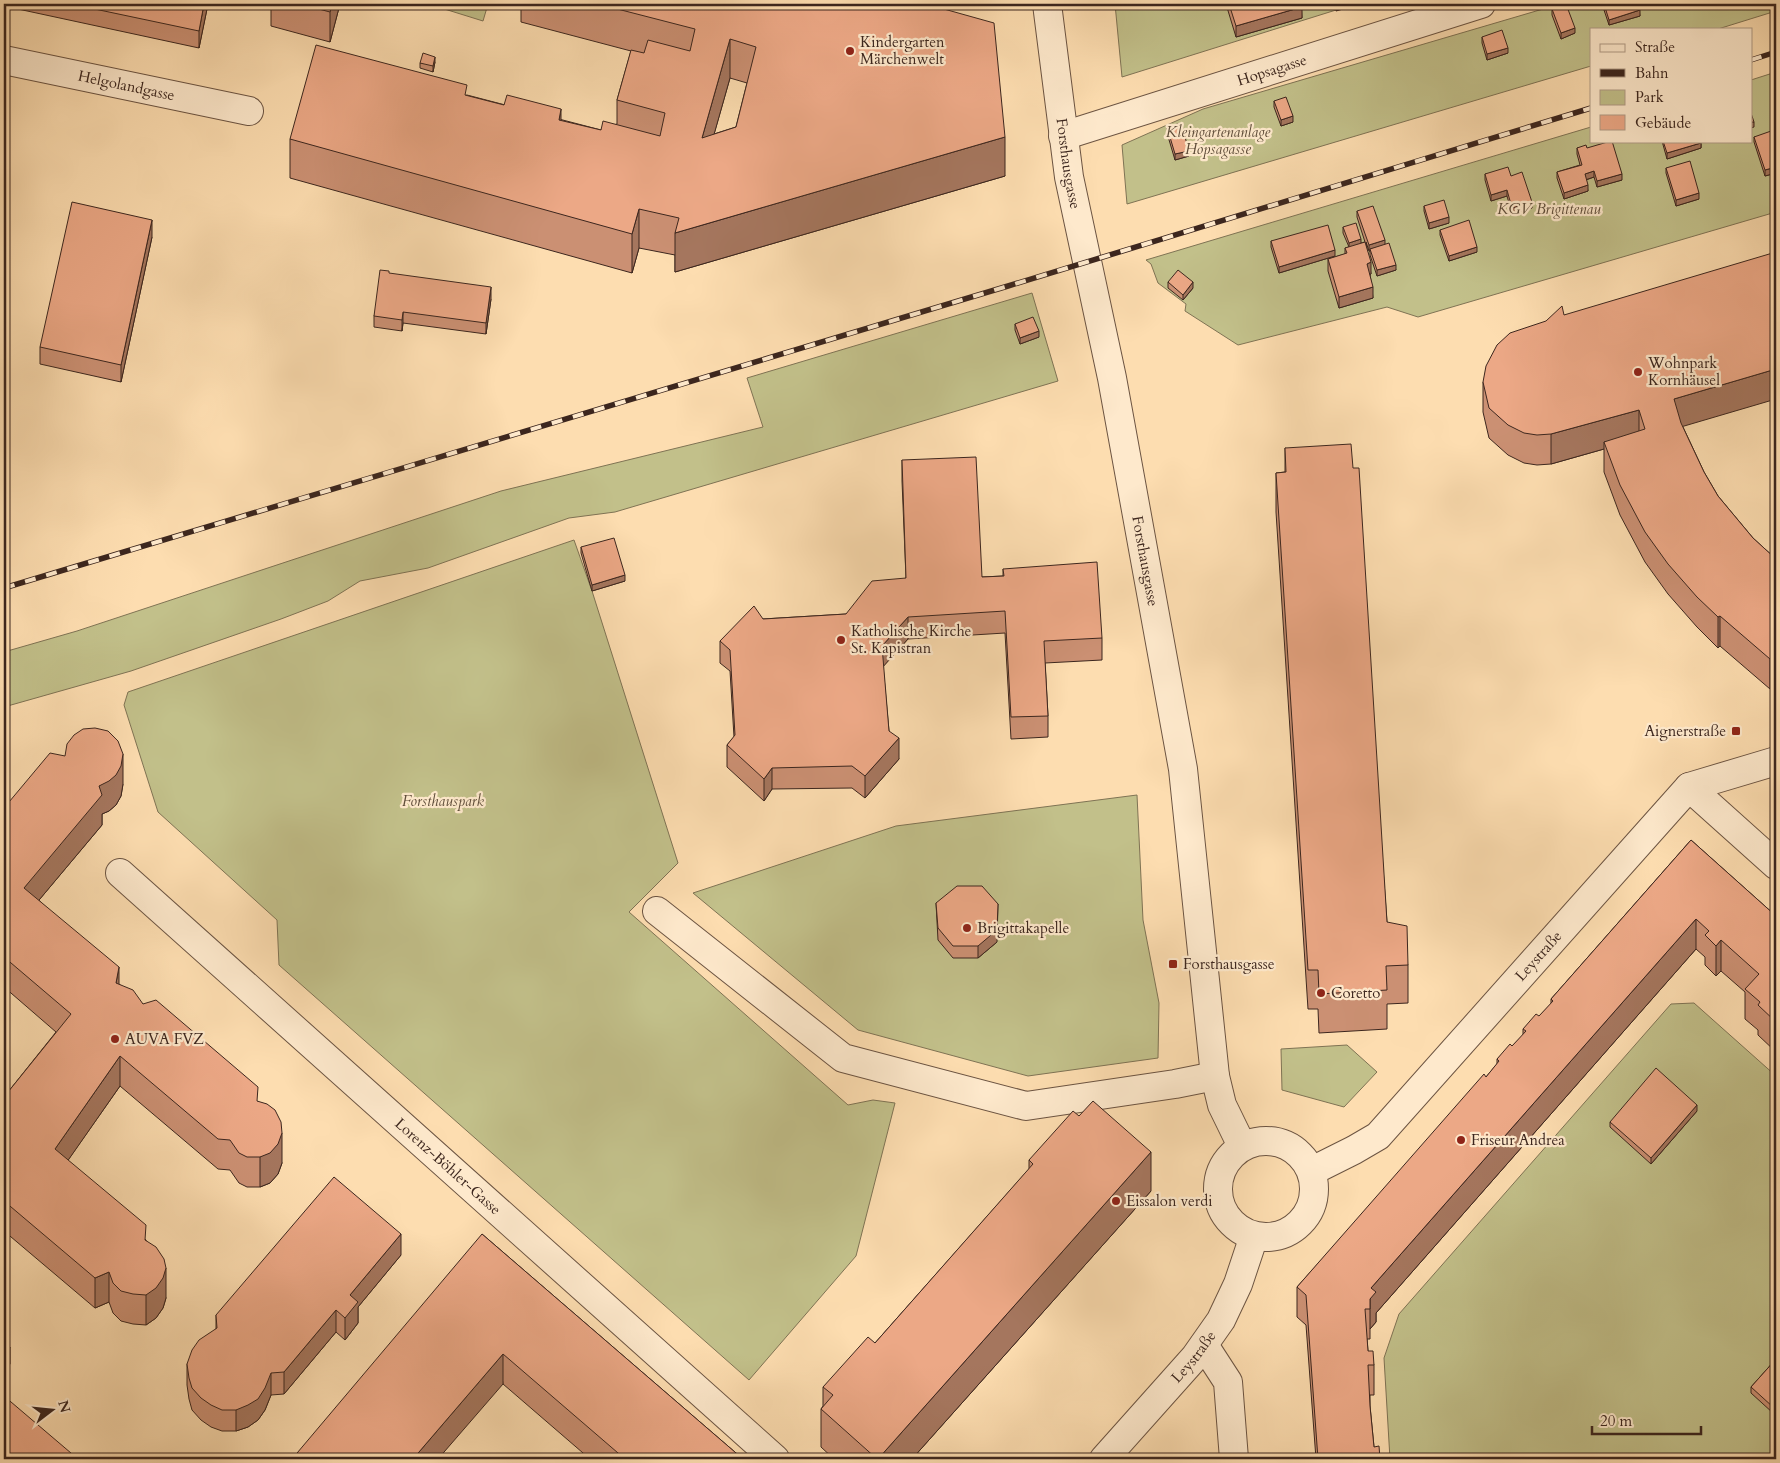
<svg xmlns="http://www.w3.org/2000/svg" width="1780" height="1463" font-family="Cardo,serif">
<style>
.green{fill:#c2c08a;stroke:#7f7354}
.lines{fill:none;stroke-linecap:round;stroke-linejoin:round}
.minor-casing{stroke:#6c5442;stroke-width:30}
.minor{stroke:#fee9cc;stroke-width:28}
.rail-casing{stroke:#3c261e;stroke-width:5.5}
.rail{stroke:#fee9cc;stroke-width:4;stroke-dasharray:11;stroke-linecap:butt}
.wall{fill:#cb9073;stroke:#3c261e;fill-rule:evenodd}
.shaded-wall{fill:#a5765e;stroke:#3c261e}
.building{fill:#eca886;stroke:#3c261e;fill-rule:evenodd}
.poi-dot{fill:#8f2418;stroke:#fee9cc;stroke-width:2}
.labels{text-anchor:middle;stroke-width:4.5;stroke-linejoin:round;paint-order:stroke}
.poi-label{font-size:15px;fill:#3c261e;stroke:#fee9cc;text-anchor:start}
.street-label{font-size:15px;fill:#3c261e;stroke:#fee9cc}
.park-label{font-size:15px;font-style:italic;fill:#5e4c39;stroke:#fee9cc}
</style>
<rect width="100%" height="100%" fill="#fdddb0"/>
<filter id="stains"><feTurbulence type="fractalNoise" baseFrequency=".004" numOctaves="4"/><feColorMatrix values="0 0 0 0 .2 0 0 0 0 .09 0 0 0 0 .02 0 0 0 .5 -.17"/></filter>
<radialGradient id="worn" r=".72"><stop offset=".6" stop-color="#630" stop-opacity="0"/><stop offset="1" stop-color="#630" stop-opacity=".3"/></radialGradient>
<g class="green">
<polygon points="439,4 488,4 483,21 438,7"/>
<polygon points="1115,4 1334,4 1336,10 1122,77"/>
<polygon points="1560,4 1776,4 1776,11 1718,29 1591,29 1591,66 1127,204 1122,145 1203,109"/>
<polygon points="1776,72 1776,212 1418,317 1387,307 1238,345 1185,311 1186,304 1158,283 1151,264 1146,260 1591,127 1591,141 1751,141 1751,80"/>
<polygon points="1032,293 1058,381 615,512 569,518 428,568 360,581 328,601 281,619 131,671 4,707 4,652 77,631 501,491 763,427 747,378"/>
<polygon points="574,540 592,591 678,863 629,912 848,1105 873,1100 895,1103 856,1256 749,1380 279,965 277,920 158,812 124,705 128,692"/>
<polygon points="1137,795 1143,920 1159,1003 1158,1058 1028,1076 858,1030 693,893 896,826"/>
<polygon points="1694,1003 1776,1076 1776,1459 1390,1459 1384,1358 1399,1314 1671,1004"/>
<polygon points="1347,1045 1377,1072 1344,1107 1282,1090 1281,1049"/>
</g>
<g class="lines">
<defs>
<g id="minor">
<path id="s1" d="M 1047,4 L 1069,177 L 1112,378 L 1183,769 L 1215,1076 L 1222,1105 L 1242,1146"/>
<path id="s2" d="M 4,60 L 249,111"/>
<path id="s3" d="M 1063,136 L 1481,4"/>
<polyline points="1689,787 1776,865"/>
<path id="s4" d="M 120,873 L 775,1459"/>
<polyline points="657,911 843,1058 1026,1106 1175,1084 1215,1076"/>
<circle cx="1266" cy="1189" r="48"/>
<path id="s5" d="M 1312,1171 L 1354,1150 L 1378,1136 L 1689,787 L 1776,761"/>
<polyline points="1204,1345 1228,1382 1234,1459"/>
<path id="s6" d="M 1104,1459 L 1195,1357 L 1221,1320 L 1238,1284 L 1254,1236"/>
</g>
</defs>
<use href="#minor" class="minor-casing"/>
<use href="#minor" class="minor"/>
<defs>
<g id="rail">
<polyline points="1751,60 1776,52"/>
<polyline points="4,588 1008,286 1591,108"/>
</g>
</defs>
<use href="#rail" class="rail-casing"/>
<use href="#rail" class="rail"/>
</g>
<g class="wall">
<polygon points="4,4 208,4 199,48 4,6"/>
<polygon points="271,4 340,4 330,42 271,26"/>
<path d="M 521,4 L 926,4 L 1005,176 L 675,272 L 675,255 L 639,248 L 632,273 L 290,178 L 290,139 L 467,95 L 601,130 L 617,124 L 617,100 L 631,51 L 521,22 ZM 730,78 L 747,83 L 736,127 L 714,134 Z"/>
<polygon points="1226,4 1301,4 1302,18 1236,37"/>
<polygon points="1602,4 1638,4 1640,16 1609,25"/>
<polygon points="1552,9 1575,33 1561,39 1552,15"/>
<polygon points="1482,37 1508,53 1487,60 1482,43"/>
<polygon points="435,62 433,72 420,68 420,63"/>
<polygon points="1274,101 1293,122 1281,126 1274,107"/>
<polygon points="1167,127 1189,156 1175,160 1167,133"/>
<polygon points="1754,137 1776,138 1776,173 1765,176 1754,142"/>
<polygon points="1662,141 1701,141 1701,148 1667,159"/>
<polygon points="1577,148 1587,148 1622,180 1597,187 1594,177 1586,180 1588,191 1564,199 1557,178 1557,172 1580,165 1577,154"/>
<polygon points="1666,168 1699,199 1676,206 1666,173"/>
<polygon points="1485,174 1511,176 1532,208 1512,214 1507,196 1491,201 1485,180"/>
<polygon points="1424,206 1449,223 1429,229 1424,211"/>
<polygon points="1357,211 1385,244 1396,270 1377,276 1370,255 1370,251 1369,251 1366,242 1371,274 1370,274 1373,298 1339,308 1328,271 1328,259 1345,254 1345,248 1349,247 1343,233 1343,227 1361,243 1365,242 1357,217"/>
<polygon points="1440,230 1477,252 1449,261 1440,235"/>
<polygon points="152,237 121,382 40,364 40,347"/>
<polygon points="1271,241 1335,256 1279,273 1271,247"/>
<polygon points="389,274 491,299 486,334 403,323 402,331 374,327 374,316"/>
<polygon points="1168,282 1193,288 1183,300 1168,288"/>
<polygon points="1564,315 1683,427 1704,472 1718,496 1753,538 1776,559 1776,686 1775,685 1770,689 1720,646 1718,648 1697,627 1668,594 1645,562 1620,515 1604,472 1604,449 1551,464 1537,465 1524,463 1508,455 1489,438 1483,412 1483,382"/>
<polygon points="1015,324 1039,337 1020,344 1015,330"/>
<polygon points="1285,448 1353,468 1387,922 1408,965 1408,1003 1387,1004 1387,1029 1319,1033 1318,1009 1308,1009 1276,512 1276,473 1285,472"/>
<polygon points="902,460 982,577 1003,576 1003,569 1102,638 1102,660 1045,663 1048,716 1048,737 1011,739 1005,633 908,639 883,666 889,731 899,759 865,798 852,788 772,789 764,801 727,767 727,745 734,737 730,671 720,663 720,641 763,619 846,614 906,578 902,481"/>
<polygon points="581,547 625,581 592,591 581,553"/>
<polygon points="123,784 121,796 116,805 109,811 102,814 102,825 39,900 119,984 143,1004 258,1102 282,1163 278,1174 270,1183 260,1187 247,1187 239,1183 230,1170 218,1169 120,1086 68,1160 146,1240 166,1298 163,1308 156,1318 146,1325 133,1324 121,1321 113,1313 109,1302 95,1308 4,1231 4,1097 56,1032 4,987 4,808"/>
<polygon points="1691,840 1776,916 1776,1052 1758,1035 1758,1030 1745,1019 1745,992 1721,971 1716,976 1705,965 1705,957 1696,949 1376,1313 1376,1322 1370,1329 1370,1339 1367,1339 1368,1351 1374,1365 1374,1395 1370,1395 1370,1406 1374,1447 1380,1459 1316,1459 1306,1325 1297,1317 1297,1287 1486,1077 1497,1064 1497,1059 1512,1046 1523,1035 1523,1029 1539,1016 1551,1004 1551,999"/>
<polygon points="936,903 997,942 978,958 953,958 938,940"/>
<polygon points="1697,1111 1651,1164 1610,1127 1610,1122"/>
<polygon points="1029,1160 1151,1191 912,1459 834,1459 821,1447 821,1409 823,1406 823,1387 875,1343 1029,1169"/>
<polygon points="482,1234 743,1459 590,1459 503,1384"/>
<polygon points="401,1255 358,1307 358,1323 345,1340 336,1332 284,1394 271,1395 265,1410 258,1420 248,1427 236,1431 222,1431 211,1427 201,1420 192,1410 189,1399 187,1385 187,1364 216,1329 216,1315"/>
<polygon points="1776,1359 1776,1409 1773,1413 1751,1393 1751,1387"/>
</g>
<g class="shaded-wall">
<polygon points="204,4 208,4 199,48 199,31"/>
<polygon points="332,4 340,4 330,42 330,12"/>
<polygon points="1336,4 1361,4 1336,11"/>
<polygon points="1302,7 1302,18 1236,37 1236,26"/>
<polygon points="1640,10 1640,16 1609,25 1609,20"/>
<polygon points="1575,28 1575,33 1561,39 1561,33"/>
<polygon points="730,39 730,78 702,177 702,138"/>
<polygon points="1508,48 1508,53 1487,60 1487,54"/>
<polygon points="435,57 435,62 433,72 433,66"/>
<polygon points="561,109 561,147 559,120"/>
<polygon points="1293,116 1293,122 1281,126 1281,120"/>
<polygon points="1751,122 1754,122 1754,127 1751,128"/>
<polygon points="1005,137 1005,176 675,272 675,233"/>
<polygon points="1701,143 1701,148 1667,159 1667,153"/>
<polygon points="1189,151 1189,156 1175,160 1175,154"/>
<polygon points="1776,167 1776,173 1765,176 1765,170"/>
<polygon points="1594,171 1594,177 1585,180 1585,174"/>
<polygon points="1622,174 1622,180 1597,187 1597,181"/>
<polygon points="1588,185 1588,191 1564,199 1564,193"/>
<polygon points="1507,190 1507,196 1491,201 1491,195"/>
<polygon points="1699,193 1699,199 1676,206 1676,200"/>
<polygon points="1532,202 1532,208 1512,214 1512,208"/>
<polygon points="639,209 639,248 632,273 632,234"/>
<polygon points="1449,217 1449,223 1429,229 1429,223"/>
<polygon points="152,220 152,237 121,382 121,365"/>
<polygon points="1361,239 1361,245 1349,248 1349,243"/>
<polygon points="1385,240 1385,246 1370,249 1370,251 1369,251 1369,245"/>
<polygon points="1477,247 1477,252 1449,261 1449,256"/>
<polygon points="1335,250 1335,256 1279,273 1279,267"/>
<polygon points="1371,262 1371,274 1367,275 1367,264"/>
<polygon points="1396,265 1396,270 1377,276 1377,270"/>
<polygon points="1193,282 1193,288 1183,300 1183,295"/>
<polygon points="491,287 491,299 486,334 486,323"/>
<polygon points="1373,287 1373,298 1339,308 1339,297"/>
<polygon points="403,312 403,323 402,331 402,320"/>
<polygon points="1039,331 1039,337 1020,344 1020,338"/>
<polygon points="1776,369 1776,399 1674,429 1674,399"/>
<polygon points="1639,410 1639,440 1604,442 1604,449 1551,464 1551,434"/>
<polygon points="625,575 625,581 592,591 592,585"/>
<polygon points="1720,616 1720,646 1718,648 1718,617"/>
<polygon points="908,617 908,639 882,668 882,646"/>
<polygon points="1775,655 1775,685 1770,689 1770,659"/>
<polygon points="899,738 899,759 865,798 865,776"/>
<polygon points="123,754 123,784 121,796 116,805 109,811 102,814 102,825 24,918 24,888"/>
<polygon points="772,768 772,789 764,801 764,779"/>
<polygon points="998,904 997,942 978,958 978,946"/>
<polygon points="1696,919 1696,949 1376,1313 1376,1322 1370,1329 1370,1299 1371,1288"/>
<polygon points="1721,940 1721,971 1716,976 1716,946"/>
<polygon points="119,967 119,997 116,983"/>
<polygon points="120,1056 120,1086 55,1179 55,1149"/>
<polygon points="1697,1105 1697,1111 1651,1164 1651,1158"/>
<polygon points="282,1133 282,1163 278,1174 270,1183 260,1187 260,1157"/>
<polygon points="1151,1152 1151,1191 912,1459 878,1459"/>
<polygon points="401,1234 401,1255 358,1307 358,1323 345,1340 345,1318 350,1295"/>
<polygon points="166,1268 166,1298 163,1308 156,1318 146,1325 146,1295"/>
<polygon points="109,1272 109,1302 95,1308 95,1278"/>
<polygon points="336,1310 336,1332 284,1394 284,1372"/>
<polygon points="10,1347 10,1364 4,1372 4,1355"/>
<polygon points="503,1354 503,1384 438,1459 413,1459"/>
<polygon points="271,1373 271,1395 265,1410 258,1420 248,1427 236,1431 236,1410"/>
<polygon points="1776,1403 1776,1409 1773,1413 1773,1407"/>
</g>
<g class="building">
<polygon points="71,4 204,4 199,31"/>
<polygon points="300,4 332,4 330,12"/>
<path d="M 598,4 L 926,4 L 994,23 L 1005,137 L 675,233 L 679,218 L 639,209 L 632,234 L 290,139 L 316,45 L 467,85 L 465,95 L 504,105 L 507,95 L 561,109 L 559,120 L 601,130 L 603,121 L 660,136 L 665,113 L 617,100 L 631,50 L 644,53 L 648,40 L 690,51 L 695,29 ZM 730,39 L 756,47 L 736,127 L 702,138 Z"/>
<polygon points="1229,4 1301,4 1302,7 1236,26"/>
<polygon points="1566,4 1575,28 1561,33 1552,9"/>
<polygon points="1604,4 1638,4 1640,10 1609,20"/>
<polygon points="1502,30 1508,48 1487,54 1482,37"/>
<polygon points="423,53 435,57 433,66 420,63"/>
<polygon points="1286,97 1293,116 1281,120 1274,101"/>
<polygon points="1751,113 1754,122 1751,122"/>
<polygon points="1181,123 1189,151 1175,154 1167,127"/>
<polygon points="1774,130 1776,138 1776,167 1765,170 1754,137"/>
<polygon points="1611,141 1612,141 1622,174 1597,181 1594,171 1585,174 1588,185 1564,193 1557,172 1582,165 1577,148 1586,145 1587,148"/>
<polygon points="1663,141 1701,141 1701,143 1667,153"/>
<polygon points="1690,161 1699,193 1676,200 1666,168"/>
<polygon points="1508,167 1511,176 1522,172 1532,202 1512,208 1507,190 1491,195 1485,174"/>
<polygon points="1444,200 1449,217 1429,223 1424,206"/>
<polygon points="72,202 152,220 121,365 40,347"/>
<polygon points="1373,206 1385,240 1369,245 1357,211"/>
<polygon points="1469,220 1477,247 1449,256 1440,230"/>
<polygon points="1356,223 1361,239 1349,243 1343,227"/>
<polygon points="1328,225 1335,250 1279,267 1271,241"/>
<polygon points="1365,242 1371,262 1367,264 1373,287 1339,297 1328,259 1347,253 1345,248"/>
<polygon points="1389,243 1396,265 1377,270 1370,249"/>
<polygon points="1776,252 1776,369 1674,399 1681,423 1704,472 1718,496 1753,538 1776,559 1776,656 1775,655 1770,659 1720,616 1718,617 1697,597 1668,564 1645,532 1620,485 1604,442 1645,429 1639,410 1551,434 1537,435 1524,433 1508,425 1489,408 1483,382 1486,366 1497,345 1510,333 1546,321 1562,306 1564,315"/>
<polygon points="380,270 389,271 389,273 491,287 486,323 403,312 402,320 374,316"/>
<polygon points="1178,270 1193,282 1183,295 1168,282"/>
<polygon points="1033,317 1039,331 1020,338 1015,324"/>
<polygon points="1351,444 1353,468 1359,468 1387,922 1407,926 1408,965 1386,966 1387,990 1319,994 1318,970 1308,970 1276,473 1286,472 1285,448"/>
<polygon points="976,457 982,577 1004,576 1003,569 1097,562 1102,638 1044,641 1048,716 1011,717 1005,611 908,617 882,646 889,731 899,738 865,776 852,766 772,768 764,779 727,745 735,735 730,650 720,641 754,606 763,619 846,614 872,581 906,578 902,460"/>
<polygon points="614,538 625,575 592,585 581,547"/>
<polygon points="95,728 108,731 118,741 123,754 121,766 116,775 109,781 99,786 102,795 24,888 119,967 116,983 133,990 143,1004 156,1000 258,1087 257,1101 267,1104 275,1110 281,1122 282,1133 278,1144 270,1153 260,1157 247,1157 239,1153 230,1140 218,1139 120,1056 55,1149 146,1225 145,1240 156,1247 164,1259 166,1268 163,1278 156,1288 146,1295 133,1294 121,1291 113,1283 109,1272 95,1278 4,1201 4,1097 71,1014 4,957 4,808 50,753 65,756 67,744 74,735 83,729"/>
<polygon points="1691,840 1776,916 1776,1022 1758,1005 1760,1002 1745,989 1759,974 1721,940 1716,946 1705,935 1709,931 1696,919 1371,1288 1376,1292 1370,1299 1370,1309 1365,1309 1368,1351 1373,1351 1374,1365 1368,1365 1370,1406 1374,1447 1379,1446 1380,1459 1318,1459 1306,1295 1297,1287 1484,1074 1486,1077 1499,1061 1497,1059 1510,1044 1512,1046 1526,1031 1523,1029 1536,1014 1539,1016 1553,1001 1551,999"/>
<polygon points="957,886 982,886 998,904 997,930 978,946 953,946 938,928 936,903"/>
<polygon points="1656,1068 1697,1105 1651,1158 1610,1122"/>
<polygon points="1093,1101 1151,1152 878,1459 877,1459 821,1409 833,1395 823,1387 868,1337 875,1343 1033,1164 1029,1160 1073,1111 1079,1116"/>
<polygon points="334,1177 401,1234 350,1295 358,1302 345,1318 336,1310 284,1372 271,1373 265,1388 258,1399 248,1405 236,1410 222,1410 211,1405 201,1398 192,1388 189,1378 187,1364 192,1350 199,1340 217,1328 216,1315"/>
<polygon points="482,1234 743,1459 625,1459 503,1354 413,1459 292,1459"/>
<polygon points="4,1342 10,1347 4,1355"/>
<polygon points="1776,1359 1776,1403 1773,1407 1751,1387"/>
<polygon points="4,1396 78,1459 4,1459"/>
</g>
<g class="poi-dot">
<circle cx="850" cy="51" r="5"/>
<circle cx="1638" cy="372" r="5"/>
<circle cx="841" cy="640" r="5"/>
<rect x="1731" y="726" width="10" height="10" rx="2.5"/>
<circle cx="967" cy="928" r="5"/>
<rect x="1168" y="959" width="10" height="10" rx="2.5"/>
<circle cx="1321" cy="993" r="5"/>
<circle cx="115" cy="1039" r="5"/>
<circle cx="1461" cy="1140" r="5"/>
<circle cx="1116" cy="1201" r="5"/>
</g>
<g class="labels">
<g class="poi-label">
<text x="860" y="47">Kindergarten<tspan x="860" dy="17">Märchenwelt</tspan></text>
<text x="1648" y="368">Wohnpark<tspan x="1648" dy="17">Kornhäusel</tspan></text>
<text x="851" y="636">Katholische Kirche<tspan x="851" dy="17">St. Kapistran</tspan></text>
<text x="1726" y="736" text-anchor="end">Aignerstraße</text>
<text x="977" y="933">Brigittakapelle</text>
<text x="1183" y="969">Forsthausgasse</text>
<text x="1331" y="998">Coretto</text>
<text x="125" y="1044">AUVA FVZ</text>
<text x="1471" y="1145">Friseur Andrea</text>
<text x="1126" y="1206">Eissalon verdi</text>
</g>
<g class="street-label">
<text dy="5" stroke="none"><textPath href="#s3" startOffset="219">Hopsagasse</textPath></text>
<text dy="5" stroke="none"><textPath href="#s2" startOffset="125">Helgolandgasse</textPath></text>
<text dy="5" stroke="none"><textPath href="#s1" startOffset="161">Forsthausgasse</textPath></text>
<text dy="5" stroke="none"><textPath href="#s1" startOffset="566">Forsthausgasse</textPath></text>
<text dy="5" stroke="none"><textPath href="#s5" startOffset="316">Leystraße</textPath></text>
<text dy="5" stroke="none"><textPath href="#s4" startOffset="440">Lorenz-Böhler-Gasse</textPath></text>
<text dy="5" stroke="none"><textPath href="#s6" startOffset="136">Leystraße</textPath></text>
</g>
<g class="park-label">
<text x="1218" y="137">Kleingartenanlage<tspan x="1218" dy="17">Hopsagasse</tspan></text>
<text x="1549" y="214">KGV Brigittenau</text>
<text x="443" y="806">Forsthauspark</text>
</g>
</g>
<rect width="1780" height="1463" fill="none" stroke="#fdddb0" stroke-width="20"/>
<rect x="5" y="5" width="1770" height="1453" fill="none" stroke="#3c261e" stroke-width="2.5"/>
<rect x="10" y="10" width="1760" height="1443" fill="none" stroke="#3c261e"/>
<rect x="1590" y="28" width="162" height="115" fill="#fee9cc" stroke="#b09b86"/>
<rect x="1600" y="44" width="25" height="8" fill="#fee9cc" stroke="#b09b86"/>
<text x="1635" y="52" font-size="15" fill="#3c261e">Straße</text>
<rect x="1600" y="69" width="25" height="8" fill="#3c261e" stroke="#b09b86"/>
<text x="1635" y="78" font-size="15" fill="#3c261e">Bahn</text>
<rect x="1600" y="90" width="25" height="15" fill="#c2c08a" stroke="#b09b86"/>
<text x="1635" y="102" font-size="15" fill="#3c261e">Park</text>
<rect x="1600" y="115" width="25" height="15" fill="#eca886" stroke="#b09b86"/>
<text x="1635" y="128" font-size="15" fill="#3c261e">Gebäude</text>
<g transform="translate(52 1410) rotate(74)" stroke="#fee9cc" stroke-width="4" paint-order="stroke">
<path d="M0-4L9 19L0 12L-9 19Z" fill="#3c261e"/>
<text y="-8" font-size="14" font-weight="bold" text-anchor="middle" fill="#3c261e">N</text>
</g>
<path d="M1592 1426v8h109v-8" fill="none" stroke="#3c261e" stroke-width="2.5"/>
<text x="1600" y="1426" font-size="15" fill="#3c261e" stroke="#fee9cc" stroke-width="4" paint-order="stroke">20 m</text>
<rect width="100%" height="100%" filter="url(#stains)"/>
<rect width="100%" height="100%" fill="url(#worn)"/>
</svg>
